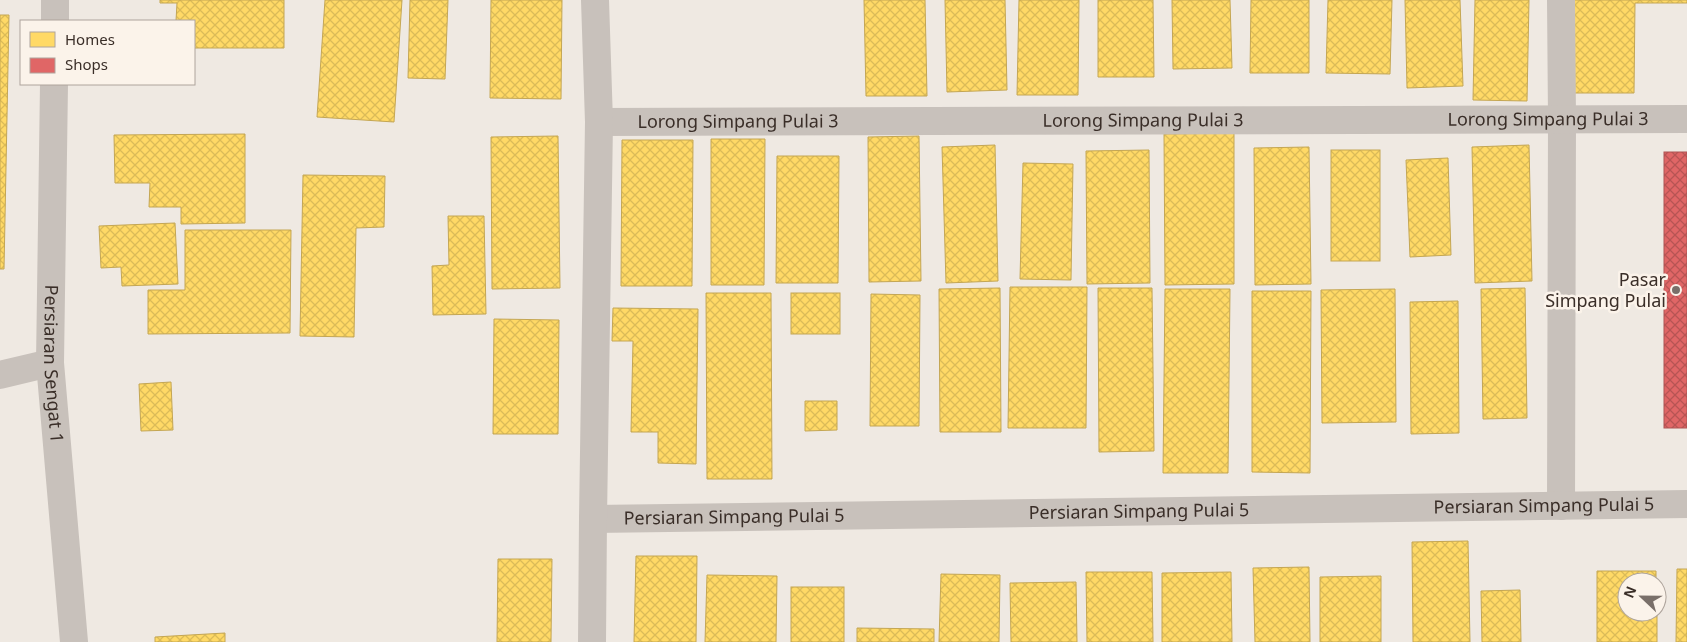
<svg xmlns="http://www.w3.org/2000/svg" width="1687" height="642" font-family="'Noto Sans',sans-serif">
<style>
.homes{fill:url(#homes-cross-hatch);stroke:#c4a653}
.shops{fill:url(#shops-cross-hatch);stroke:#ae5553}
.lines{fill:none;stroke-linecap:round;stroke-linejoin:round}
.minor{stroke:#c8c1bb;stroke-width:28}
.poi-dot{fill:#796f69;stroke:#fbf3ea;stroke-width:2}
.labels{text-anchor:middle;stroke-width:5;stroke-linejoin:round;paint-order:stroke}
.street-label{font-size:18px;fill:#3a2e28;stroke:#fbf3ea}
.poi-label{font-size:18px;fill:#3a2e28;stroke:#fbf3ea;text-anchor:end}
</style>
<defs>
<pattern id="homes-cross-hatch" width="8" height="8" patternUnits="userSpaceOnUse" patternTransform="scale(1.25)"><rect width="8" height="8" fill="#ffd966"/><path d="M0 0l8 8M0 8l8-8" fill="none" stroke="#dbbb58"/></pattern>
<pattern id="shops-cross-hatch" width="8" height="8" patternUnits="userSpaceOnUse" patternTransform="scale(1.25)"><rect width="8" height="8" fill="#e06666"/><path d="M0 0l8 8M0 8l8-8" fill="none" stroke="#b75454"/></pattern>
</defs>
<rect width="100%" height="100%" fill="#efe9e2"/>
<g class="homes">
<polygon points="160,0 284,0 284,48 194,48 194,21 176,21 177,3 160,3"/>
<polygon points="325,0 402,0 394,122 317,117"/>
<polygon points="410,0 448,0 445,79 408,78"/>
<polygon points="491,0 562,0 561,99 490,98"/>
<polygon points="864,0 925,0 927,96 866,96"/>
<polygon points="945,0 1005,0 1007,90 947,92"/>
<polygon points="1019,0 1079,0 1078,95 1017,95"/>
<polygon points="1098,0 1153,0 1154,77 1098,77"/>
<polygon points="1172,0 1230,0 1232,68 1173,69"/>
<polygon points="1251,0 1309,0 1309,73 1250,73"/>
<polygon points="1328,0 1392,0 1390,74 1326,73"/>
<polygon points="1405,0 1460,0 1463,86 1407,88"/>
<polygon points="1475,0 1529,0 1527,101 1473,100"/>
<polygon points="1574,0 1687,0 1687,3 1635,3 1634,93 1573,93"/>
<polygon points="0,15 9,15 4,269 0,269"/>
<polygon points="1234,133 1234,284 1165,285 1164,134"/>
<polygon points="245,134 245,223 181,224 181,207 149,207 150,183 115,183 114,135"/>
<polygon points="558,136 560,288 492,289 491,137"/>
<polygon points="919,136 921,281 869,282 868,137"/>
<polygon points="711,139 765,139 764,285 711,285"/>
<polygon points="622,140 693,140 692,286 621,286"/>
<polygon points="995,145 998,281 946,283 942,147"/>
<polygon points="1529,145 1532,281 1475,283 1472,147"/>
<polygon points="1309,147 1311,284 1255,285 1254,148"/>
<polygon points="1149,150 1150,283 1087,284 1086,151"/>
<rect x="1331" y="150" width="49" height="111"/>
<polygon points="777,156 839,156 838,283 776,283"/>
<polygon points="1448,158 1451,255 1410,257 1406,160"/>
<polygon points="1023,163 1073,164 1071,280 1020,279"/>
<polygon points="303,175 385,176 384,227 356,228 354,337 300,336"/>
<polygon points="448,216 484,216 486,314 433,315 432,266 449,265"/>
<polygon points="175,223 178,284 122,286 121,267 101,268 99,226"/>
<polygon points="185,230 291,230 290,333 148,334 148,290 185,290"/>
<polygon points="1010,287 1087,287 1086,428 1008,428"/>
<polygon points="1000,288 1001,432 940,432 939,289"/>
<polygon points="1098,288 1152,288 1154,451 1099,452"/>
<polygon points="1525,288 1527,418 1483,419 1481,289"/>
<polygon points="1165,289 1230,289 1228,473 1163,473"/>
<polygon points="1395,289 1396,422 1322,423 1321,290"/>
<polygon points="1252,291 1311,291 1310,473 1252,472"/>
<polygon points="706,293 771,293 772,479 707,479"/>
<rect x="791" y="293" width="49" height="41"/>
<polygon points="871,294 920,295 919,426 870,426"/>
<polygon points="1458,301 1459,433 1411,434 1410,302"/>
<polygon points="613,308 698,309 696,464 658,463 658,432 631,432 633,341 612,341"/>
<polygon points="494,319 559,320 558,434 493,434"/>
<polygon points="171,382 173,430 141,431 139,384"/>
<polygon points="805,401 837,401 837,430 805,431"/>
<polygon points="1468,541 1470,642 1413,642 1412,542"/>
<polygon points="636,556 697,556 696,642 634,642"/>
<polygon points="498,559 552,559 551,642 497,642"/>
<polygon points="1309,567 1310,642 1255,642 1253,568"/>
<polygon points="1677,569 1687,569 1687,642 1676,642"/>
<polygon points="1597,571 1656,571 1656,582 1627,582 1627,612 1657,612 1657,642 1597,642"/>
<polygon points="1086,572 1152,572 1153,642 1087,642"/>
<polygon points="1231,572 1232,642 1162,642 1162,573"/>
<polygon points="941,574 1000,575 999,642 939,642"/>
<polygon points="707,575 777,576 776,642 705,642"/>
<polygon points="1381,576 1381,642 1320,642 1320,577"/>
<polygon points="1076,582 1077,642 1011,642 1010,583"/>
<rect x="791" y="587" width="53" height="55"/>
<polygon points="1520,590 1521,642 1482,642 1481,591"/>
<polygon points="857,628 934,629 934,642 857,642"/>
<polygon points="225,633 225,642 155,642 155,637"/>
</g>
<rect class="shops" x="1664" y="152" width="23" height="276"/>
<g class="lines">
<g class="minor">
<polyline points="1561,0 1562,119 1561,506"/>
<polyline points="55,21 55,0"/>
<path id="s1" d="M 54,84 L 50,363 L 74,642"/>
<path id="s2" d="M 599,122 L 1687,119"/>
<polyline points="0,375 50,363"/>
<path id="s3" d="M 593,519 L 1687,504"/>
<polyline points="592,642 593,519 599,122 595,0"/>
</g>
</g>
<circle class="poi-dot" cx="1676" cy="290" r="5"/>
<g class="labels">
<g class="street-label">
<text dy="6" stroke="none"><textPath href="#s2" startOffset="949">Lorong Simpang Pulai 3</textPath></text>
<text dy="6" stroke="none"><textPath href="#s2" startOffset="544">Lorong Simpang Pulai 3</textPath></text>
<text dy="6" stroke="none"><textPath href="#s2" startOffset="139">Lorong Simpang Pulai 3</textPath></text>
<text dy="6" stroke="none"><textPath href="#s1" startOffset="280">Persiaran Sengat 1</textPath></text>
<text dy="6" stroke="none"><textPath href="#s3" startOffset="951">Persiaran Simpang Pulai 5</textPath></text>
<text dy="6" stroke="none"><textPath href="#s3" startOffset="546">Persiaran Simpang Pulai 5</textPath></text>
<text dy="6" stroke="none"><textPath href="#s3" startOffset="141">Persiaran Simpang Pulai 5</textPath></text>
</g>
<g class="poi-label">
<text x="1666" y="286">Pasar<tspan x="1666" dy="21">Simpang Pulai</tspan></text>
</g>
</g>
<rect x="20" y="20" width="175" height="65" fill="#fbf3ea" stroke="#aea49c"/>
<rect x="30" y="32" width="25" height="15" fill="#ffd966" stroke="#aea49c"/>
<text x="65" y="45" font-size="15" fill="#3a2e28">Homes</text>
<rect x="30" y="58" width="25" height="15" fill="#e06666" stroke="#aea49c"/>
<text x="65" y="70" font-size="15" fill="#3a2e28">Shops</text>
<g transform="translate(1642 597) rotate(292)"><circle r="24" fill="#fbf3ea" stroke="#aea49c"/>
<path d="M0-4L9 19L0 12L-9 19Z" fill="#796f69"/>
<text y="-8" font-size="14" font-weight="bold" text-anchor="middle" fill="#3a2e28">N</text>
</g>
</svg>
